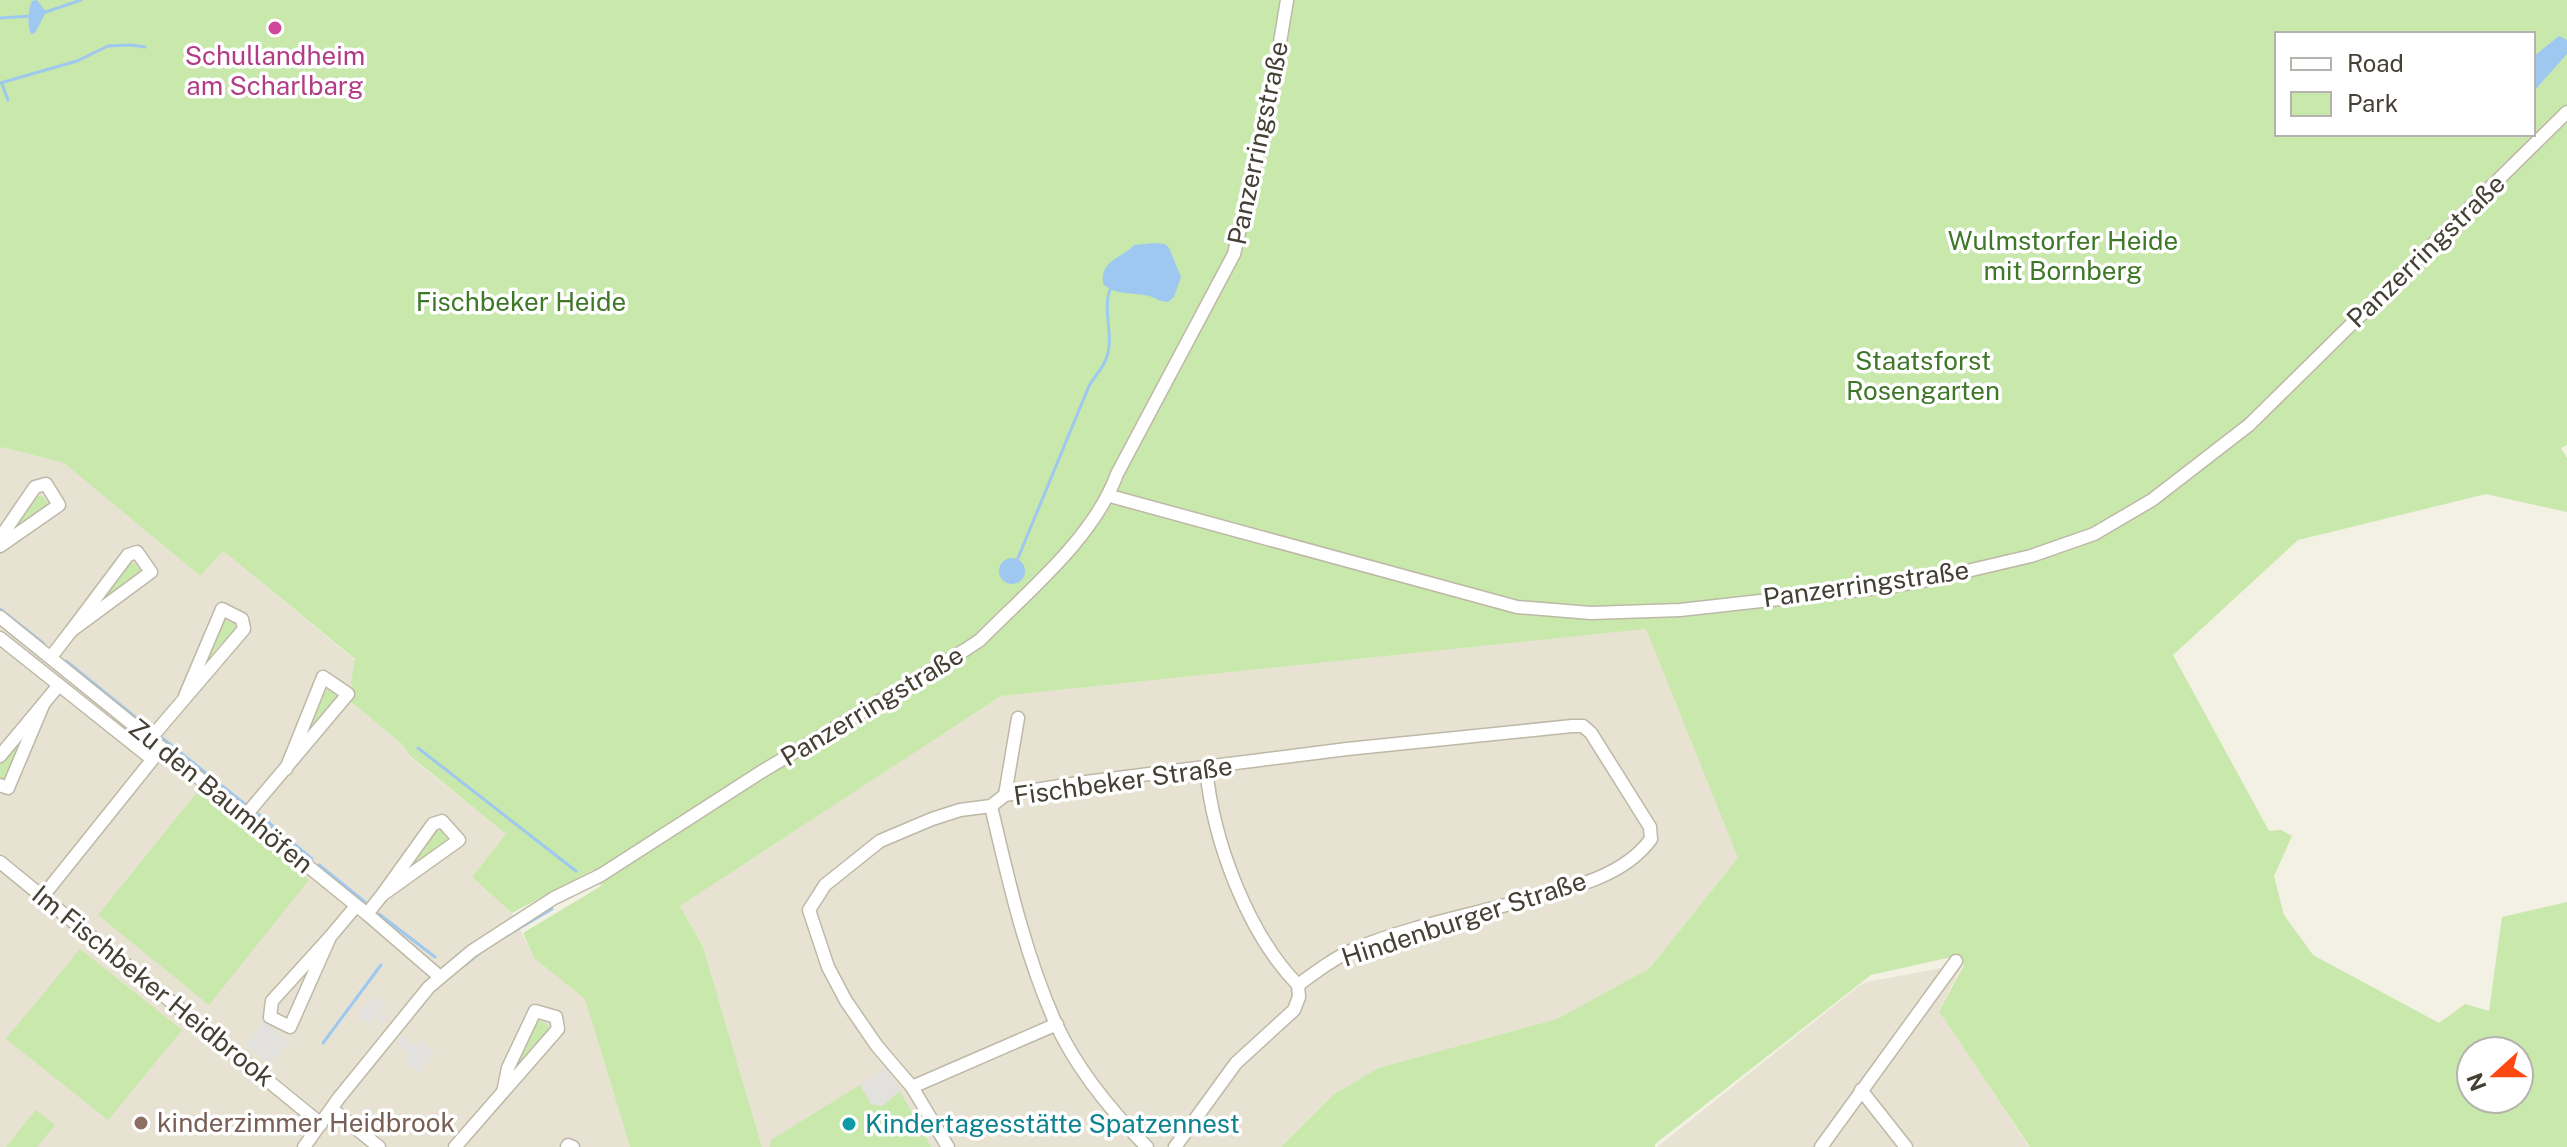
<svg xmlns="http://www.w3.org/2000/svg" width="2567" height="1147" font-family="'Public Sans',sans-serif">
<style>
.residential{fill:#e7e2d2}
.green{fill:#c8e8ac;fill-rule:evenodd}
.parking{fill:#e3e1dd}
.water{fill:#9fc8f1}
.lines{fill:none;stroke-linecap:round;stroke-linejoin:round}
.stream{stroke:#9fc8f1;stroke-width:3}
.minor-casing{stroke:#beb8a7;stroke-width:15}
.minor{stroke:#fff;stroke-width:12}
.hotel-dot{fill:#d1479c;stroke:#fff;stroke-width:3}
.education-dot{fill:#8d6e63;stroke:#fff;stroke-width:3}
.culture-dot{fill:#0f9aa8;stroke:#fff;stroke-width:3}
.labels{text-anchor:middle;stroke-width:7;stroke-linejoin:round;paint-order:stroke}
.hotel-label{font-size:26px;fill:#b23c85;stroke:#fff}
.street-label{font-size:26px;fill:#454034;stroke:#fff}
.park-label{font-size:26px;fill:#3e7727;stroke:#fff}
.education-label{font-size:26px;fill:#785e54;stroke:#fff;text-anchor:start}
.culture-label{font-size:26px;fill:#0d838f;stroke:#fff;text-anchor:start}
</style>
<rect width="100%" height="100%" fill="#f3f0e4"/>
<g class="residential">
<polygon points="2,447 64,463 200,576 222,552 226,553 355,660 351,682 354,696 351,702 402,744 409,756 506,834 472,877 512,913 534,958 585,999 630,1147 0,1147 0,450"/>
<polygon points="1646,629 1738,858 1650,968 1557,1019 1378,1068 1333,1095 1281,1147 762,1147 703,947 680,906 1001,696"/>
<polygon points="1963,964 1939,1010 2029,1147 1657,1147 1859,986 1867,982"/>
</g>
<g class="green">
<path d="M 0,0 L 2567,0 L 2567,445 L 2561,448 L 2567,458 L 2567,512 L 2486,494 L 2298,540 L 2173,655 L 2269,831 L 2281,830 L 2292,836 L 2274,876 L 2284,915 L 2313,955 L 2439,1023 L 2465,1004 L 2489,1011 L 2502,917 L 2567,902 L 2567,1147 L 2030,1147 L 1939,1011 L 1964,965 L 1956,956 L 1871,975 L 1655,1144 L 1655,1147 L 1281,1147 L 1333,1095 L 1378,1068 L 1557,1019 L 1650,968 L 1738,858 L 1646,629 L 1001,696 L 680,906 L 703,947 L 762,1147 L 630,1147 L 585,999 L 534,958 L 523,933 L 601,886 L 593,870 L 512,913 L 472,877 L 506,834 L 409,755 L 402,744 L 351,702 L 354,696 L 351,682 L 355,659 L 226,553 L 222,552 L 200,576 L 64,463 L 2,447 L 0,450 ZM 2277,34 L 2533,34 L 2533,134 L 2277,134 ZM 1234,254 L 1238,255 L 1121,477 L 1108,508 L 1068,559 L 1023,607 L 1017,605 L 1110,496 ZM 2471,1051 L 2519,1051 L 2519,1099 L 2471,1099 Z"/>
<polygon points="36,496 43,496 49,505 6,540 27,512 25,509"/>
<polygon points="129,563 135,563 142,574 98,608 99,599 102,600 119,579 116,576"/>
<polygon points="225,620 235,624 237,629 226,644 222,642 205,664 207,666 198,669 221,622"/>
<polygon points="328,690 337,695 339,699 327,715 323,713 300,740 323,692"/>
<polygon points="27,726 31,729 9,777 2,779 0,778 0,760 4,755 8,756 25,736 23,731"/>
<polygon points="199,790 309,880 209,1005 98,915"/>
<polygon points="436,830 442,831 448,841 405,875 426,847 423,844"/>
<polygon points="80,949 182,1030 108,1120 6,1039"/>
<polygon points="538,1020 547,1024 550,1030 539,1045 535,1044 518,1064 521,1068 516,1073 511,1070 535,1021"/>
<polygon points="860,1085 871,1104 882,1106 900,1091 931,1147 770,1147 771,1140"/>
<polygon points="36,1110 55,1125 37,1147 6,1147"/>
</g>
<g class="parking">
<polygon points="373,995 386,1005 380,1012 387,1018 382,1024 375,1018 369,1025 357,1015"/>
<polygon points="264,1021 289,1041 271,1065 245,1044"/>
<polygon points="402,1036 416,1048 421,1042 434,1053 418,1073 405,1062 410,1055 396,1044"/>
<polygon points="887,1067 900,1091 882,1106 871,1104 860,1085"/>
</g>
<g class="water">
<path d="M 37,0 L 46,12 L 35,33 L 31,34 C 27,27 28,9 32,1 Z"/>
<polygon points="2559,36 2567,40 2567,54 2533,92 2533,57"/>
<path d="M 1155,243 L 1165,244 L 1169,248 L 1181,277 L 1174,297 L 1168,302 C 1160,302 1156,298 1149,296 C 1133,292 1116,296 1103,284 C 1100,259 1123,258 1134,245 Z"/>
<circle cx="1012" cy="571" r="13"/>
</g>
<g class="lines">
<g class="stream">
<polyline points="43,13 81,0"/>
<polyline points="0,18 32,16"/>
<polyline points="0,83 77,61 108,46 131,45 145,47"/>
<polyline points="2,84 8,100"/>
<path d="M 1018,558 L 1089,386 C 1094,377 1103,368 1106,359 C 1115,338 1102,310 1110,290"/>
<polyline points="0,609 43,643"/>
<polyline points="66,661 145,725"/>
<polyline points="162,738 246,805"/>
<polyline points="418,748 576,871"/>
<polyline points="258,814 312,859"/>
<polyline points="319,865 365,902"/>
<polyline points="379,914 435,957"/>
<polyline points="501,939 552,909"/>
<polyline points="466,964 481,952"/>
<polyline points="323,1043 381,965"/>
</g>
<defs>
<g id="minor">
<polyline points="1110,496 1517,607 1591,613 1680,610 1887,587 1933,579 2031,556 2094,534 2152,500 2249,425 2567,112"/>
<polyline points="0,538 35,487 46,484 59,505 0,546"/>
<polyline points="0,617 367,914 440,977"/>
<polyline points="0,638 152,759"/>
<polyline points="51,657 71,631 151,572 137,552 128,555 71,631"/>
<polyline points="150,739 244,629 242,619 222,609 185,696"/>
<polyline points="0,756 59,685"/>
<path d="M 1206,768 C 1213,840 1247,933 1298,985"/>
<polyline points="0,785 8,788 43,705"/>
<polyline points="1005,795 1018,718"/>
<path d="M 991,806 C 1008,879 1025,955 1056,1024 C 1077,1069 1112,1112 1147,1147"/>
<polyline points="245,816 348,694 323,677 286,769"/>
<polyline points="0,862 321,1124"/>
<polyline points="43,896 156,755"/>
<polyline points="367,914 382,895 459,840 442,821 433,824 382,895"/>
<polyline points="330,937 272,1001 270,1017 290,1027 330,937 356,906"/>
<polyline points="912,1087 1057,1024"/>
<polyline points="1861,1090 1906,1147"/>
<polyline points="332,1109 379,1147"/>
<path d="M 304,1147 L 338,1099 L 429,987 L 472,951 L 554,898 L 601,875 L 761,772 L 965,650 L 980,640 C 1027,592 1094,538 1117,474 L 1234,254 L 1271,97 L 1287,0"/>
<polyline points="455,1147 558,1029 556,1017 535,1011 508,1068 504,1088"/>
<polyline points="567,1147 568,1145 573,1147"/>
<path d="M 948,1147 L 912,1087 L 877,1046 L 846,1001 L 828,967 L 809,910 L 825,885 L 880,841 L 932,819 L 960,810 L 991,806 L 1005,795 L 1078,783 L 1347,749 L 1572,726 L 1583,726 L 1591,733 L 1650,827 L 1651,839 C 1622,879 1565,889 1521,901 C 1466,916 1407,927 1355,949 C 1334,958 1317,971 1298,985 L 1299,997 L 1294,1010 L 1236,1063 L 1175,1147"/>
<polyline points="1821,1147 1956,961"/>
</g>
</defs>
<use href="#minor" class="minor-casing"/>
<use href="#minor" class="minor"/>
</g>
<circle class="hotel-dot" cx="275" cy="28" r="8"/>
<circle class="education-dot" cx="141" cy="1123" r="8"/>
<circle class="culture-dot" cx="849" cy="1124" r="8"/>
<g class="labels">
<g class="hotel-label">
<text x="275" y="65">Schullandheim<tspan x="275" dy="30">am Scharlbarg</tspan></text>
</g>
<g class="street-label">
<text transform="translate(1258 143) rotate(-78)" y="9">Panzerringstraße</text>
<text transform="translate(2426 251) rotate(-44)" y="9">Panzerringstraße</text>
<text transform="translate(1866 584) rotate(-8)" y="9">Panzerringstraße</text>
<text transform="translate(872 706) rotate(-31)" y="9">Panzerringstraße</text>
<text transform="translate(1123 781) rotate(-8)" y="9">Fischbeker Straße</text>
<text transform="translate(221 796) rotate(39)" y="9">Zu den Baumhöfen</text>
<text transform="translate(1464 919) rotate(-18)" y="9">Hindenburger Straße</text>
<text transform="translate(153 986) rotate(39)" y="9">Im Fischbeker Heidbrook</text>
</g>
<g class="park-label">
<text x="2063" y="250">Wulmstorfer Heide<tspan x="2063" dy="30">mit Bornberg</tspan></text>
<text x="521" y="311">Fischbeker Heide</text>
<text x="1923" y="370">Staatsforst<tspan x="1923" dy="30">Rosengarten</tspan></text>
</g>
<g class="education-label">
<text x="157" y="1132">kinderzimmer Heidbrook</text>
</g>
<g class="culture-label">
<text x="865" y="1133">Kindertagesstätte Spatzennest</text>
</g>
</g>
<rect x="2275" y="32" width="260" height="104" fill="#ffffff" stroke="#b5b3ae" stroke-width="2"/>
<rect x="2291" y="58" width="40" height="12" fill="#ffffff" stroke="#b5b3ae" stroke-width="2"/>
<text x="2347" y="72" font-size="24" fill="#454034">Road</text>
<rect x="2291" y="92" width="40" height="24" fill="#c8e8ac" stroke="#b5b3ae" stroke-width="2"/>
<text x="2347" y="112" font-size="24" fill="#454034">Park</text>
<g transform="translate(2495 1075) rotate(249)"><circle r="38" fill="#ffffff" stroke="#b5b3ae" stroke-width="2"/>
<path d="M0-6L14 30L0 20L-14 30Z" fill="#fd4911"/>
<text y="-12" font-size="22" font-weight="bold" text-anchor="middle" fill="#454034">N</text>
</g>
</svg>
